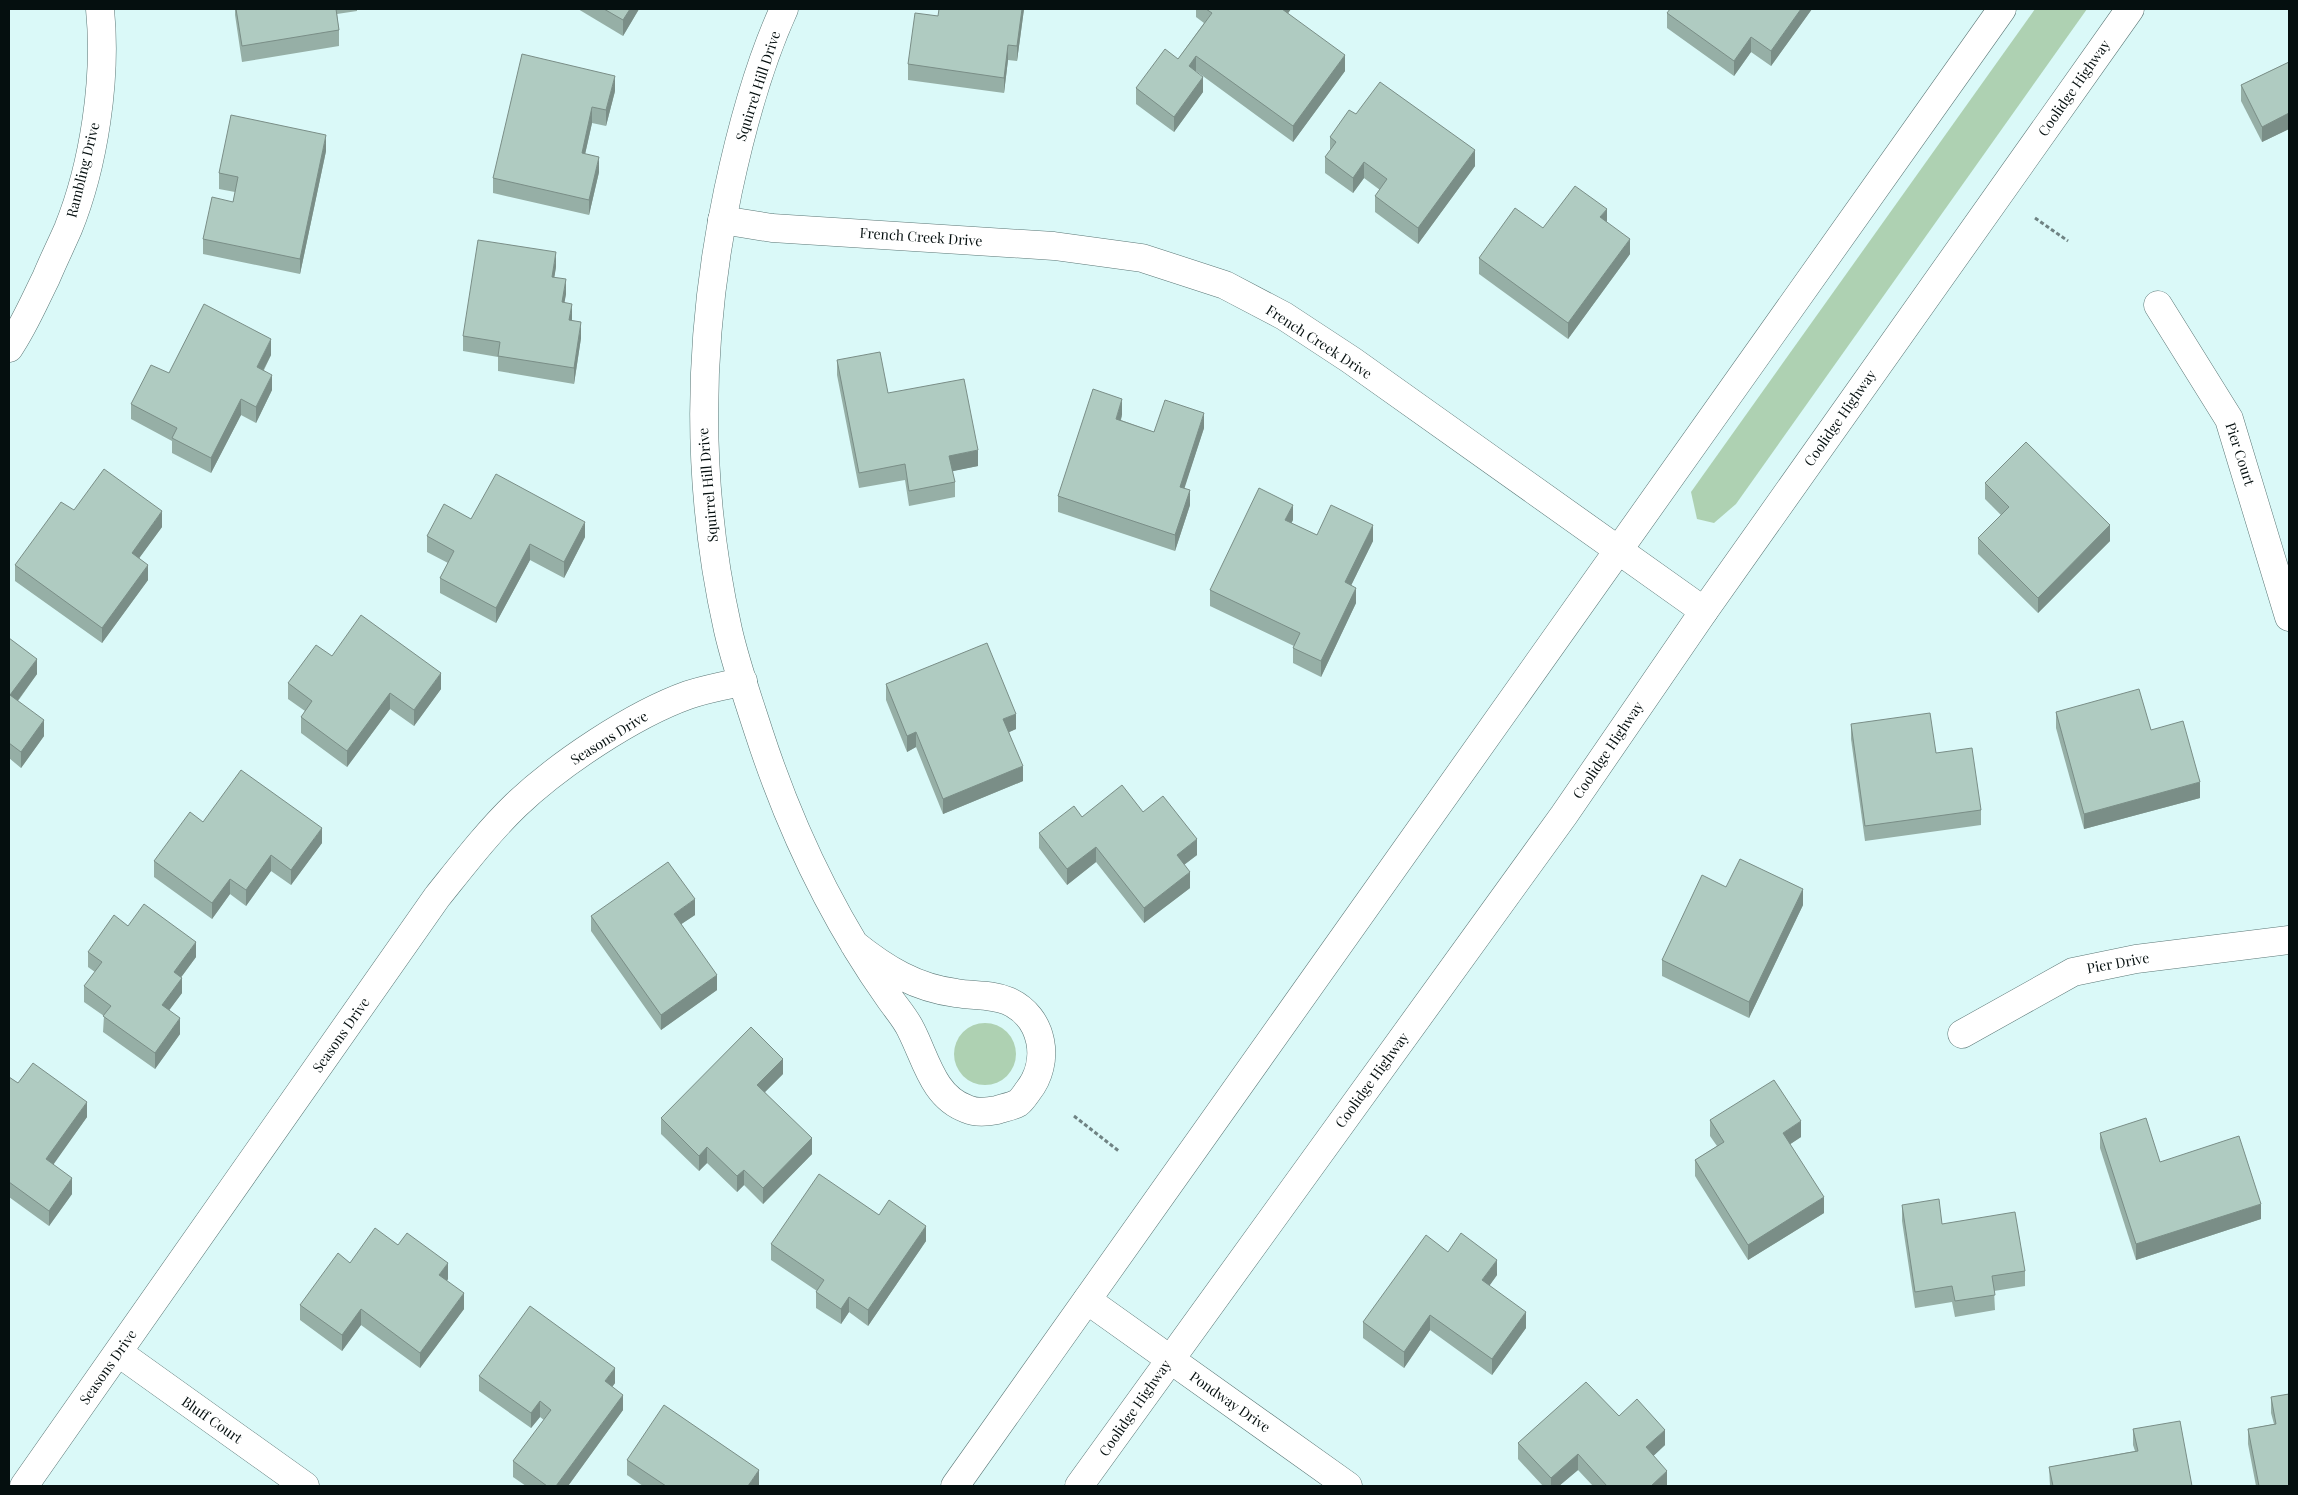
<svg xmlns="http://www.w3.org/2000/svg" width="2298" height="1495" font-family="'Playfair Display',serif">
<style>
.green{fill:#aed1b2}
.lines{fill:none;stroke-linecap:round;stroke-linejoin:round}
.street-casing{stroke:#5b7776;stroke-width:29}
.secondary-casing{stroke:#5b7776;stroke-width:29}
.path{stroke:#6f8383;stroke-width:3;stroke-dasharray:4 2.5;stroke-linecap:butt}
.street{stroke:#fff;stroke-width:28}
.secondary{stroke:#fff;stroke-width:28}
.wall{fill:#96afa6}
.shaded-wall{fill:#7a8e87}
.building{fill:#afcbc1;stroke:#7a8e87}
.labels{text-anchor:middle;stroke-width:5;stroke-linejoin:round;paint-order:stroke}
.street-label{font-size:14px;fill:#050f0f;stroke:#fff}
</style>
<rect width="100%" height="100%" fill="#daf9f8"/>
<g class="green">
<polygon points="2035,9 2087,9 1736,504 1714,523 1697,519 1691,492"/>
<circle cx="985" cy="1054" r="31"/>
</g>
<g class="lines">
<defs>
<g id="street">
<path d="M 784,9 C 758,66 741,130 728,191 C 697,338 695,483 728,630 C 736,665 748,699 759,733 C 790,828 832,917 890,999 C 897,1009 906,1019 911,1030 C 926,1059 933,1097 967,1109 C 976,1113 987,1112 997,1110 C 1003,1108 1013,1106 1018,1103 C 1022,1100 1025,1095 1028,1091 C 1051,1062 1044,1017 1008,1001 C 992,994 973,996 956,993 C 916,988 885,969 854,944"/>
<polyline points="722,220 772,228 1054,246 1142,258 1225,285 1284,316 1351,360 1704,611"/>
<polyline points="2158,305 2229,419 2289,617"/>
<path d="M 9,348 C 24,326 34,302 46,278 C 53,261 61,245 68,229 C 94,165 107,78 100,9"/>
<polyline points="1962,1034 2073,972 2136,959 2289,940"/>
<polyline points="1087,1300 1348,1486"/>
<polyline points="119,1353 305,1486"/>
<path d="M 24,1486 L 437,897 C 462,866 487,833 516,805 C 558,765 632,715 688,695 C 705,689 725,686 743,681"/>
</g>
<g id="secondary">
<polyline points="955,1486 2002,9"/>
<polyline points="1079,1486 1564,815 1704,611 2130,9"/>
</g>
</defs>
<use href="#street" class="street-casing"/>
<use href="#secondary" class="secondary-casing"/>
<g class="path">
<polyline points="2035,218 2068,241"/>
<polyline points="1074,1116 1120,1152"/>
</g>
<use href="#street" class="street"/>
<use href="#secondary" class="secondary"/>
</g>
<g class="wall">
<polygon points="235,9 357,9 357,11 337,14 339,30 339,46 242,62 235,15"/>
<polygon points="578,9 639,9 623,36"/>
<polygon points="1024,9 1017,61 1008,60 1004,93 908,80 908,64 938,16"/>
<polygon points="1196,9 1291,9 1288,13 1345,71 1293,142 1196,71 1203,92 1174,132 1136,104 1136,88 1178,59 1204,23 1196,17"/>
<polygon points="1812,9 1771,66 1751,52 1734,76 1667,28 1667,13"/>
<polygon points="2289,62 2289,129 2262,142 2241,101 2241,85"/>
<polygon points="615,91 606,126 592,123 585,154 599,172 589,215 493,193 493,178"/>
<polygon points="1356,114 1475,166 1418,244 1375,212 1375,196 1380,190 1364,178 1353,193 1325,173 1325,157 1330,151 1330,137"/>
<polygon points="326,151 300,274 203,254 203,239 233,202 235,192 219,189 219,173"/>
<polygon points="1607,222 1630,254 1568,339 1479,274 1479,258 1543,228"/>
<polygon points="556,267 554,277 566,294 564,302 572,319 572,321 581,338 574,384 498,371 498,357 463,351 463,336"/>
<polygon points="271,355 264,370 272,390 256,423 241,415 211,473 172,453 172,441 131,419 131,404 169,373"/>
<polygon points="837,360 888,393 978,466 952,471 955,482 955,497 909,506 905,480 859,488 837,375"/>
<polygon points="1122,415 1121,420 1154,432 1204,428 1184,488 1190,505 1175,551 1058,512 1058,496"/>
<polygon points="1985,483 2110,541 2038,613 1978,554 1978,538 2001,515 1985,499"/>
<polygon points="74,510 162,527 139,558 148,580 102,643 15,581 15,565"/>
<polygon points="471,519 585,537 564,578 530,560 496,623 440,593 440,578 448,563 427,552 427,536"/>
<polygon points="1293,520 1291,523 1317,535 1373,541 1351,585 1356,603 1321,677 1293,663 1293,648 1294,646 1210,606 1210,590"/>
<polygon points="9,638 37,674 18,701 44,736 21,768 9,758"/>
<polygon points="332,656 441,689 414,726 390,709 347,767 301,733 301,717 305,711 288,699 288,683"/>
<polygon points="886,684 1016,729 1009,732 1023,781 943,814 916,747 907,752 886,700"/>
<polygon points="2056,712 2151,730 2200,798 2084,829 2056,728"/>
<polygon points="1851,724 1936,753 1981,810 1981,825 1865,841 1851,739"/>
<polygon points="1143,812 1197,855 1184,865 1190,888 1144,923 1096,862 1067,885 1039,848 1039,833 1082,817"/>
<polygon points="203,822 322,843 291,885 271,871 246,906 230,894 212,919 154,877 154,861"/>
<polygon points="1726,887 1803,905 1749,1018 1662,976 1662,960"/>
<polygon points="695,915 681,924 717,990 661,1030 591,931 591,916"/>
<polygon points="128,926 196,957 181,977 182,993 169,1010 180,1034 155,1069 103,1032 104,1016 84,1002 84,986 95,972 88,967 88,952"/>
<polygon points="783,1074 765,1092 812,1154 763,1204 744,1185 737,1192 707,1163 699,1171 661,1134 661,1118"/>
<polygon points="9,1077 18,1083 87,1117 53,1164 72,1194 49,1226 9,1197"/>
<polygon points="1710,1120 1801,1137 1790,1144 1824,1213 1748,1260 1695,1176 1695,1160 1717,1146 1710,1136"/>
<polygon points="2100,1133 2160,1162 2261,1219 2136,1260 2100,1148"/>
<polygon points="1902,1205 1942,1224 2025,1271 2025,1286 1994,1291 1995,1310 1955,1317 1952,1302 1915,1308 1902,1221"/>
<polygon points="879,1215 926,1241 868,1326 849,1312 841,1324 816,1308 816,1292 817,1291 771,1260 771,1244"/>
<polygon points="398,1245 448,1279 447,1281 464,1309 420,1368 361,1325 342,1351 300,1320 300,1305 350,1263"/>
<polygon points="1497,1275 1489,1286 1526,1328 1492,1375 1430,1330 1404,1368 1363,1338 1363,1322"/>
<polygon points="479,1376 615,1383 612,1387 623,1410 568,1486 526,1486 513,1477 513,1461 544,1420 540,1417 531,1428 479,1391"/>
<polygon points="2289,1394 2289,1486 2256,1486 2248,1444 2248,1429 2274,1424 2271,1413 2271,1397"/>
<polygon points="1619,1416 1665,1445 1653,1456 1667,1486 1593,1486 1578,1470 1559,1486 1543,1486 1518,1459 1518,1443"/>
<polygon points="2133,1429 2192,1486 2050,1486 2049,1467 2135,1451 2133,1445"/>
<polygon points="627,1460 759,1485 758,1486 643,1486 627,1475"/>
</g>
<g class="shaded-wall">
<polygon points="630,9 639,9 623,36 623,20"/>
<polygon points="1022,9 1024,9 1017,61 1017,46"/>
<polygon points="1281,9 1291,9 1281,23"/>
<polygon points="1801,9 1812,9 1771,66 1771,51"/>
<polygon points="1751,37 1751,52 1734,76 1734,61"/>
<polygon points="1008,45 1008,60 1004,93 1004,78"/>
<polygon points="1345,55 1345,71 1293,142 1293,126"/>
<polygon points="1196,56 1196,71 1189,82 1189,66"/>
<polygon points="615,76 615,91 606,126 606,110"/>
<polygon points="1203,77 1203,92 1174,132 1174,117"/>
<polygon points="592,107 592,123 582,168 582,153"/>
<polygon points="2289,113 2289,129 2262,142 2262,127"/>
<polygon points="326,135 326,151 300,274 300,259"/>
<polygon points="1475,150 1475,166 1418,244 1418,228"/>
<polygon points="599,157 599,172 589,215 589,200"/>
<polygon points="1364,162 1364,178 1353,193 1353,178"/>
<polygon points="1607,209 1607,224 1600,217"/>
<polygon points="1630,239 1630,254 1568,339 1568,323"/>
<polygon points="556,252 556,267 552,292 552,277"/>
<polygon points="566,279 566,294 562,317 562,302"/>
<polygon points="572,304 572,319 569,336 569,320"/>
<polygon points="581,322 581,338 574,384 574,368"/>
<polygon points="271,339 271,355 257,382 257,367"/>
<polygon points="272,375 272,390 256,423 256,407"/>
<polygon points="241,399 241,415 211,473 211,458"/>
<polygon points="1122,399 1122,415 1116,434 1116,419"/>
<polygon points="1204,413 1204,428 1180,502 1180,487"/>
<polygon points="978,450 978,466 949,472 949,456"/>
<polygon points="1190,490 1190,505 1175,551 1175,535"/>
<polygon points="1293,505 1293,520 1285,536 1285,520"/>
<polygon points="162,511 162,527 132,568 132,553"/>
<polygon points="585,522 585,537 564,578 564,562"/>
<polygon points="1373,525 1373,541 1345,598 1345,582"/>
<polygon points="2110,525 2110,541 2038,613 2038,598"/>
<polygon points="530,544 530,560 496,623 496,608"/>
<polygon points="148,565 148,580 102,643 102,628"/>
<polygon points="1356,588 1356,603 1321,677 1321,661"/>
<polygon points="37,659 37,674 10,711 10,695"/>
<polygon points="441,673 441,689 414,726 414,710"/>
<polygon points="390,693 390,709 347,767 347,751"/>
<polygon points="1016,714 1016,729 1003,735 1003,719"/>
<polygon points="44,720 44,736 21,768 21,752"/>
<polygon points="916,732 916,747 907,752 907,736"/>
<polygon points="1023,766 1023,781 943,814 943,799"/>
<polygon points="2200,782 2200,798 2084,829 2084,814"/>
<polygon points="322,828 322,843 291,885 291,870"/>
<polygon points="1197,839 1197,855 1177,870 1177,855"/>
<polygon points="1096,847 1096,862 1067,885 1067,869"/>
<polygon points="271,855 271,871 246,906 246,890"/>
<polygon points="1190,872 1190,888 1144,923 1144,908"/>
<polygon points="230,879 230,894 212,919 212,903"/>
<polygon points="1803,889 1803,905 1749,1018 1749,1002"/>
<polygon points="695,899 695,915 674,929 674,914"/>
<polygon points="196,942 196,957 174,987 174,972"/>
<polygon points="717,975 717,990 661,1030 661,1015"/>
<polygon points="182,978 182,993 162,1020 162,1005"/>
<polygon points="180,1018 180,1034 155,1069 155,1053"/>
<polygon points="783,1059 783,1074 757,1100 757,1085"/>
<polygon points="87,1102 87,1117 46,1175 46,1159"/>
<polygon points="1801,1121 1801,1137 1783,1149 1783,1133"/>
<polygon points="812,1138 812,1154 763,1204 763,1188"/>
<polygon points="707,1147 707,1163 699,1171 699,1156"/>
<polygon points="744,1170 744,1185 737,1192 737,1176"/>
<polygon points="72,1178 72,1194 49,1226 49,1211"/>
<polygon points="1824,1197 1824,1213 1748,1260 1748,1245"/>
<polygon points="2261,1204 2261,1219 2136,1260 2136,1244"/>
<polygon points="926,1226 926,1241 868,1326 868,1310"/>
<polygon points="1497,1260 1497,1275 1482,1296 1482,1280"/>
<polygon points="448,1263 448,1279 439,1290 439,1275"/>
<polygon points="464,1293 464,1309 420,1368 420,1353"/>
<polygon points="849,1297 849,1312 841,1324 841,1309"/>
<polygon points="361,1309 361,1325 342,1351 342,1335"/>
<polygon points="1526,1312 1526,1328 1492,1375 1492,1359"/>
<polygon points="1430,1315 1430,1330 1404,1368 1404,1352"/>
<polygon points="615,1368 615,1383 605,1397 605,1381"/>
<polygon points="623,1395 623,1410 568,1486 556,1486"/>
<polygon points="540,1401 540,1417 531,1428 531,1413"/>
<polygon points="1665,1430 1665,1445 1646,1463 1646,1447"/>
<polygon points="1578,1454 1578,1470 1559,1486 1551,1486 1551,1478"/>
<polygon points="759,1470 759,1485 758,1486 748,1486"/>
<polygon points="1667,1471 1667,1486 1651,1486"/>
</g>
<g class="building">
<polygon points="236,9 336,9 339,30 242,46"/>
<polygon points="604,9 630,9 623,20"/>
<polygon points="939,9 1022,9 1017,46 1008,45 1004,78 908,64 915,13 938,16"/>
<polygon points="1206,9 1282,9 1345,55 1293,126 1196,56 1189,66 1203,77 1174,117 1136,88 1165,49 1178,59 1212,13"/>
<polygon points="1670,9 1801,9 1771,51 1751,37 1734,61 1667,13"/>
<polygon points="522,54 615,76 606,110 592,107 582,153 599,157 589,200 493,178"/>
<polygon points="2289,62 2289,113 2262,127 2241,85"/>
<polygon points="1380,82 1475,150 1418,228 1375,196 1387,179 1364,162 1353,178 1325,157 1336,142 1330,137 1349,110 1356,114"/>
<polygon points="231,115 326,135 300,259 203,239 212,197 233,202 238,177 219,173"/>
<polygon points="1575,186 1607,209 1600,217 1630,239 1568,323 1479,258 1515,208 1543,228"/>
<polygon points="478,240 556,252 552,277 566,279 562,302 572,304 569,320 581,322 574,368 498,356 500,342 463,336"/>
<polygon points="204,304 271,339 257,367 272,375 256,407 241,399 211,458 172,438 177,428 131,404 151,365 169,373"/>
<polygon points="880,352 888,393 964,379 978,450 949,456 955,482 909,491 905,464 859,473 837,360"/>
<polygon points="1093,389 1122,399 1116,419 1154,432 1165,400 1204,413 1180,487 1190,490 1175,535 1058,496"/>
<polygon points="2026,442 2110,525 2038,598 1978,538 2009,507 1985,483"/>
<polygon points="104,469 162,511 132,553 148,565 102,628 15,565 61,502 74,510"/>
<polygon points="496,474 585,522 564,562 530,544 496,608 440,578 454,551 427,536 444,504 471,519"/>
<polygon points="1259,488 1293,505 1285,520 1317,535 1331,505 1373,525 1345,582 1356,588 1321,661 1293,648 1300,633 1210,590"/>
<polygon points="361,615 441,673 414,710 390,693 347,751 301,717 312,701 288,683 316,645 332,656"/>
<polygon points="9,638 37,659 10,695 44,720 21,752 9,743"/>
<polygon points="987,643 1016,714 1003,719 1023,766 943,799 916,732 907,736 886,684"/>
<polygon points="2139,689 2151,730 2183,721 2200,782 2084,814 2056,712"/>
<polygon points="1930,713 1936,753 1972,748 1981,810 1865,826 1851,724"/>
<polygon points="241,770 322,828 291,870 271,855 246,890 230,879 212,903 154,861 190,812 203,822"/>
<polygon points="1122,785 1143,812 1163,796 1197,839 1177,855 1190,872 1144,908 1096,847 1067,869 1039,833 1074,806 1082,817"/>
<polygon points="1740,859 1803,889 1749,1002 1662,960 1702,875 1726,887"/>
<polygon points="668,862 695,899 674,914 717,975 661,1015 591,916"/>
<polygon points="144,904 196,942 174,972 182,978 162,1005 180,1018 155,1053 103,1016 111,1006 84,986 102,962 88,952 114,915 128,926"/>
<polygon points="751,1027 783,1059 757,1085 812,1138 763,1188 744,1170 737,1176 707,1147 699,1156 661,1118"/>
<polygon points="33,1063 87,1102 46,1159 72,1178 49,1211 9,1182 9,1077 18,1083"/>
<polygon points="1774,1080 1801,1121 1783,1133 1824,1197 1748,1245 1695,1160 1724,1142 1710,1120"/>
<polygon points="2146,1118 2160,1162 2239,1136 2261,1204 2136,1244 2100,1133"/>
<polygon points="819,1174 879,1215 889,1200 926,1226 868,1310 849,1297 841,1309 816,1292 824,1280 771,1244"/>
<polygon points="1939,1199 1942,1224 2015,1212 2025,1271 1992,1276 1995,1295 1955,1301 1952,1286 1915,1292 1902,1205"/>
<polygon points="375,1228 398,1245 407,1233 448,1263 439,1275 464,1293 420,1353 361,1309 342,1335 300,1305 338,1253 350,1263"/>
<polygon points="1461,1233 1497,1260 1482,1280 1526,1312 1492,1359 1430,1315 1404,1352 1363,1322 1426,1235 1448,1252"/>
<polygon points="530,1306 615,1368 605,1381 623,1395 556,1486 547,1486 513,1461 551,1410 540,1401 531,1413 479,1376"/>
<polygon points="1586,1382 1619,1416 1637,1399 1665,1430 1646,1447 1667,1471 1651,1486 1607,1486 1578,1454 1551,1478 1518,1443"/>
<polygon points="2289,1394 2289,1486 2259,1486 2248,1429 2276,1424 2271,1397"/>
<polygon points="664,1405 759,1470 748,1486 666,1486 627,1460"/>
<polygon points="2180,1421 2192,1486 2053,1486 2049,1467 2138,1451 2133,1429"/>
</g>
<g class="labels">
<g class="street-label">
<text transform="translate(758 86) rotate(-72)" y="5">Squirrel Hill Drive</text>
<text transform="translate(2074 88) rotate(-55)" y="5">Coolidge Highway</text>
<text transform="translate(83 170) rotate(-76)" y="5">Rambling Drive</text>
<text transform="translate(921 237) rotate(4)" y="5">French Creek Drive</text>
<text transform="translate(1319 342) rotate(33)" y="5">French Creek Drive</text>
<text transform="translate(1840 418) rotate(-55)" y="5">Coolidge Highway</text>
<text transform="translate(2240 454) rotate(72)" y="5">Pier Court</text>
<text transform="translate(708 485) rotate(-95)" y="5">Squirrel Hill Drive</text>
<text transform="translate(609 738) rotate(-32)" y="5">Seasons Drive</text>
<text transform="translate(1608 750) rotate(-56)" y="5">Coolidge Highway</text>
<text transform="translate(2118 963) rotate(-10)" y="5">Pier Drive</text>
<text transform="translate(341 1035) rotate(-55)" y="5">Seasons Drive</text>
<text transform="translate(1372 1080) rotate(-54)" y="5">Coolidge Highway</text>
<text transform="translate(108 1367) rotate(-55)" y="5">Seasons Drive</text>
<text transform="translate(1230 1402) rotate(35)" y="5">Pondway Drive</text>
<text transform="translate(1135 1408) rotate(-55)" y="5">Coolidge Highway</text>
<text transform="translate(212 1420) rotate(35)" y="5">Bluff Court</text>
</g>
</g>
<rect width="2298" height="1495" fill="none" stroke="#050f0f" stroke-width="20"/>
</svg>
